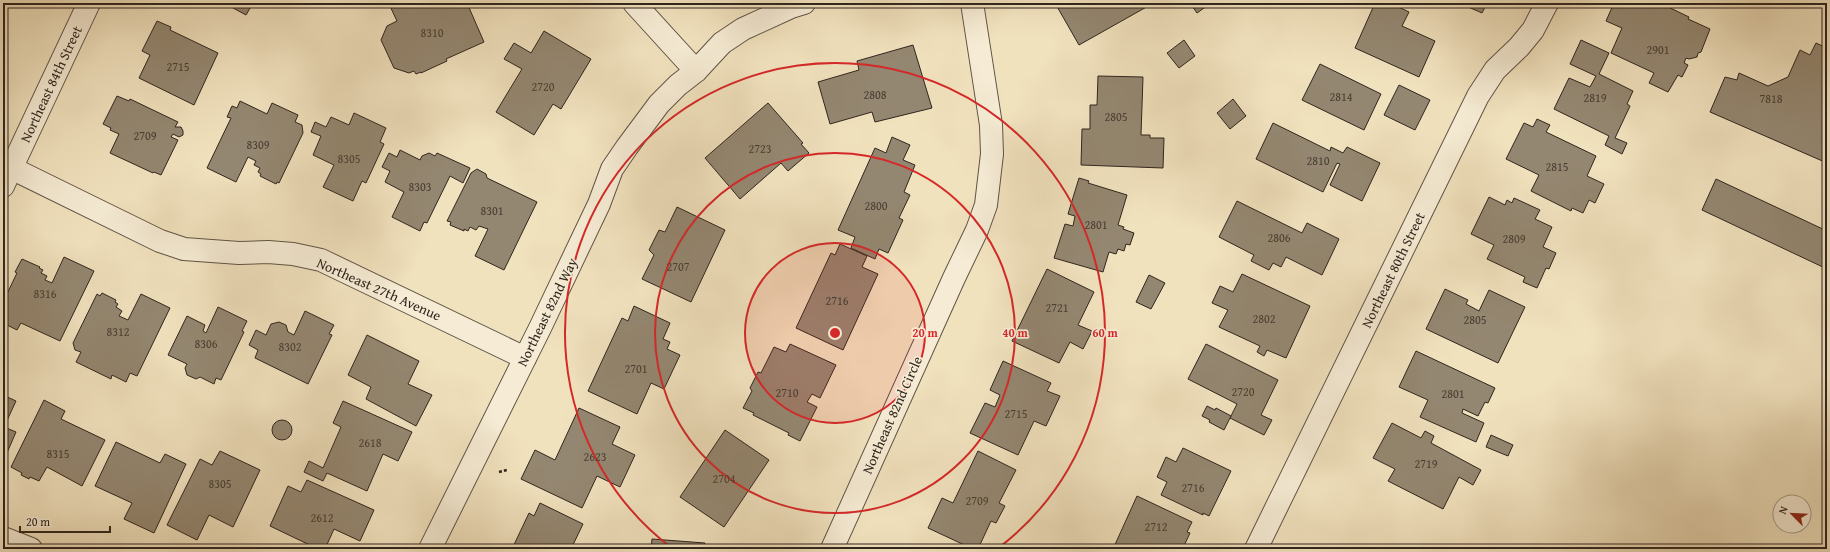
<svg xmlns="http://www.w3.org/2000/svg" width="1830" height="552" font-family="'Gentium Book Plus',serif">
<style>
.building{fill:#948771;stroke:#2f251d}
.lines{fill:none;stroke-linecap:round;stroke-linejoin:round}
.street-casing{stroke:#605445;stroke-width:24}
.path{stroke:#2f251d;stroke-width:2.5;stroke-dasharray:3 2;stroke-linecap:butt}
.street{stroke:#f6ecd5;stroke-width:22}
.ring{fill:none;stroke:#d62828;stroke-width:2}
.labels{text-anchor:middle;stroke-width:3.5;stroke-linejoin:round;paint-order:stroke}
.number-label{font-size:12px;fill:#483e32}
.street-label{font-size:14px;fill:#2f251d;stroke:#f6ecd5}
.centre{fill:#d62828;stroke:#f6ecd5;stroke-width:2}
.ring-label{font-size:12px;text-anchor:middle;font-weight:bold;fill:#d62828;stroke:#f6ecd5;stroke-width:3.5;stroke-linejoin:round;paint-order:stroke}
</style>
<rect width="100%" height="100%" fill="#f1e2be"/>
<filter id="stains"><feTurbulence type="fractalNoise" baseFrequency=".005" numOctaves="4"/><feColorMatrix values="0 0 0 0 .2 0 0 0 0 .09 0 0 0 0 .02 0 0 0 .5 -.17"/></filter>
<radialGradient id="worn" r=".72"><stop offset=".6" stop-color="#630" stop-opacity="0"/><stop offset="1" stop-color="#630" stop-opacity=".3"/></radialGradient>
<g class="building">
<polygon points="3,3 8,3 3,15"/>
<polygon points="224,3 253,3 246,15"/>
<polygon points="390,3 467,3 484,42 446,59 447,61 421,73 421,72 416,74 414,71 409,73 394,68 381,40 387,26 397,21 389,4"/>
<polygon points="1055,3 1149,3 1150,5 1079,45"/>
<polygon points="1190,3 1211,3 1197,13"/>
<polygon points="1375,3 1390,3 1409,12 1402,26 1435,41 1419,77 1355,48"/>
<polygon points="1459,3 1487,3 1482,13"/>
<polygon points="1614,3 1660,3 1689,17 1688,19 1710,29 1701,52 1698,53 1697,57 1689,59 1686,58 1684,63 1688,65 1682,77 1678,75 1668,92 1649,83 1654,73 1611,53 1622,28 1606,21"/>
<polygon points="157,21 171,27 170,30 218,53 194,105 139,78 150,55 142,51"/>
<polygon points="544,31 591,59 561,109 553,104 534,135 496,112 522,69 504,59 514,43 531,53"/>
<polygon points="1184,40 1195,56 1179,68 1167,53"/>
<polygon points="1581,40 1609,53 1599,74 1633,91 1627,104 1630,106 1615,138 1627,143 1622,154 1605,145 1609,136 1554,109 1569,78 1590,87 1596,76 1570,64"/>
<polygon points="1816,43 1827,48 1827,163 1710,112 1725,77 1737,80 1739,73 1768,86 1788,77 1800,50 1810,55"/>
<polygon points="913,45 932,108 875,122 872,112 830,124 818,82 859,70 857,61"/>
<polygon points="1320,64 1381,94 1364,130 1302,100"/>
<polygon points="1098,76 1143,77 1141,135 1150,135 1150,138 1164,138 1163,168 1081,165 1082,129 1090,129 1090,105 1097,105"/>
<polygon points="1399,85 1430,100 1415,130 1384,115"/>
<polygon points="117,96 129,101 130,99 178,122 175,127 181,127 183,131 183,135 179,137 173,134 171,137 178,140 161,175 154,172 153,173 110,153 119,134 110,130 111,128 103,124"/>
<polygon points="1233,99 1246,116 1230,129 1217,113"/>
<polygon points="240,101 267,114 272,103 298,115 295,122 302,125 303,133 279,183 277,182 276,184 260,176 261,174 258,172 260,168 254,165 256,161 248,157 236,182 207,168 231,118 227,117 232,106 237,108"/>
<polygon points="768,103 803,143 801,144 809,153 788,171 781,163 740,199 705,158"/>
<polygon points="354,113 386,128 380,142 384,144 366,183 362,181 353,201 323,187 334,165 313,155 321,136 311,132 315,122 326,127 331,117 349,125"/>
<polygon points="1537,119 1550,125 1546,132 1596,156 1587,176 1604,184 1595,203 1589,200 1583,213 1572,208 1571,211 1531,191 1539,175 1506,159 1524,123 1533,127"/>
<polygon points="1273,123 1330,151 1331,147 1343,153 1347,147 1380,163 1362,201 1330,185 1340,164 1337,163 1323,192 1256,159"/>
<polygon points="892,137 910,145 903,160 915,165 904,192 910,195 899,218 903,220 888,253 879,249 875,259 851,248 855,237 838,230 875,148 886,153"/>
<polygon points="400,150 420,160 422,156 429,153 435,156 437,153 470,168 463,183 450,176 427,223 424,222 420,231 392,217 404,192 385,182 390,171 382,167 389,153 397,157"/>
<polygon points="477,169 486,174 487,178 537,202 504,270 475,256 488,229 479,226 476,230 470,227 468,231 464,229 464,231 450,225 451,222 447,221 471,173"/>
<polygon points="1079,178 1089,181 1088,183 1127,195 1118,225 1124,227 1123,229 1134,233 1130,245 1126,244 1124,251 1118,249 1116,254 1109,252 1103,272 1054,258 1065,224 1073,226 1075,216 1068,214"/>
<polygon points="1716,179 1827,231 1827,269 1702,210"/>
<polygon points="1489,197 1505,205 1507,200 1512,203 1514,198 1540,210 1535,219 1552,227 1543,247 1556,253 1549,269 1546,268 1537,288 1523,282 1525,277 1487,259 1494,245 1471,234"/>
<polygon points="1237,201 1302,233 1307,223 1339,239 1322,275 1286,257 1281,267 1273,263 1269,270 1251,261 1254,255 1219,237"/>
<polygon points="677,207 725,230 691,302 642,279 654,255 649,250 659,230 665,232"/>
<polygon points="840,244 867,256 862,267 878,274 843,350 796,328 831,253 835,255"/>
<polygon points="64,257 94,271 60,341 21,323 17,330 3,323 3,302 17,273 15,272 22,259 40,267 39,268 43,270 41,273 47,276 45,280 52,283"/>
<polygon points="1047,269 1094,292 1078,325 1092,331 1083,349 1070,342 1059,363 1012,341"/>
<polygon points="1242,274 1310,306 1286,358 1267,350 1264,356 1257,352 1260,346 1219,327 1228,310 1212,303 1220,286 1233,292"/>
<polygon points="1149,275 1165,283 1151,309 1136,302"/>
<polygon points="1445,289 1468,300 1466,304 1479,311 1489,290 1525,307 1498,363 1426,329"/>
<polygon points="102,293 116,300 115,302 118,304 116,307 122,311 119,316 128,320 141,294 170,308 137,376 130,373 126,382 112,375 111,379 76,362 81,352 75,350 73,343 97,294 100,296"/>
<polygon points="634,306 670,323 663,339 670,342 667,349 680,355 664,389 651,383 637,414 588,391 622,318 628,321"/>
<polygon points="218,307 247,321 242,331 244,332 221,380 216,378 214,384 200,377 196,379 187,375 185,368 187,364 168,355 187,316 205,325 203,331 206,333"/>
<polygon points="305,311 334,325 329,334 332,335 308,384 255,358 258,350 249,345 256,330 266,335 271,324 279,322 286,325 288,332 294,335"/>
<polygon points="367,335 419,361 408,384 432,395 416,426 366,399 371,387 348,375"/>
<polygon points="790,344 836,365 820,398 812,394 807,402 817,407 800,441 788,435 789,433 753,415 754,413 743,408 752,391 750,388 758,372 761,373 774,347 786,352"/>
<polygon points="1206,344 1278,380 1261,415 1272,420 1264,435 1230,418 1237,404 1188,379"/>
<polygon points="1416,351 1495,388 1488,403 1485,402 1478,416 1463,409 1462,413 1484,423 1476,442 1420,417 1428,400 1399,387"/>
<polygon points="1003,361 1051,383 1047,391 1060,396 1046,426 1034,421 1018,455 970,433 985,403 995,407 1000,395 990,390"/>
<polygon points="3,395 16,401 4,427 16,432 3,462"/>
<polygon points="44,400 65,411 61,419 105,440 82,486 47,467 39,481 30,477 29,479 21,475 22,473 11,467"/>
<polygon points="343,401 412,432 398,461 383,454 367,491 327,473 323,481 304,472 309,461 323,468 341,427 333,423"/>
<polygon points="1207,406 1215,410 1216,408 1231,416 1224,430 1209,422 1210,420 1202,416"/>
<polygon points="579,408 620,427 612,444 635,455 620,487 597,476 582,508 521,479 535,450 555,460"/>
<circle cx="282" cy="430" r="10"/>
<polygon points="1392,423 1421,438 1425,431 1434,436 1431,443 1481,470 1473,485 1459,477 1443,509 1388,481 1395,469 1373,458"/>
<polygon points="725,430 769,460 724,527 680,497"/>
<polygon points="1491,435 1513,445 1508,456 1486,447"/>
<polygon points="116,442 160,463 165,454 186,464 154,533 124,519 132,503 95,486"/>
<polygon points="1183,448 1231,471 1209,516 1203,513 1203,515 1161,495 1167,482 1157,477 1166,457 1176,462"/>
<polygon points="220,451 260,470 233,527 209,515 197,540 167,525 200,459 212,465"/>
<polygon points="978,451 1016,470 999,503 1005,506 996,523 991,521 978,549 973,549 928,528 942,498 953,503"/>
<polygon points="307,480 374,510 360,541 334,529 325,549 318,549 270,526 288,486 301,492"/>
<polygon points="1137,496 1192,522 1187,532 1190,533 1183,548 1185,549 1113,549"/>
<polygon points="540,503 583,524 571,549 512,549 529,513 534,516"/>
<polygon points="652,539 705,543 704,549 651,549"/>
</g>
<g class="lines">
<defs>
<g id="street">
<polyline points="634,3 696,71"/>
<polyline points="3,164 160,241 184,249 239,253 268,252 293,254 321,260 525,358"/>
<polyline points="3,186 89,3"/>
<polyline points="3,538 31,549"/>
<polyline points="430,549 540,328 599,204 612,169 627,147 659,104 678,85 696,71 722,43 743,29 791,7 804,3"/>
<polyline points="832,549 954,278 977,230 986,205 992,154 991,125 972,3"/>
<polyline points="1256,549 1478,96 1495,70 1519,47 1533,30 1547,3"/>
</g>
</defs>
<use href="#street" class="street-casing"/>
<polyline class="path" points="499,472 507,470"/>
<use href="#street" class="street"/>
</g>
<circle cx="835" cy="333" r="90" fill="#d62828" fill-opacity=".12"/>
<g class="ring">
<circle cx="835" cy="333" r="90"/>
<circle cx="835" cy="333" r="180"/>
<path d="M673 549A270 270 0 1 1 997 549"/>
</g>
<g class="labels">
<g class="number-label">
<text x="432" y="37">8310</text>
<text x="1658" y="54">2901</text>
<text x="178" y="71">2715</text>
<text x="543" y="91">2720</text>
<text x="875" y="99">2808</text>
<text x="1341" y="101">2814</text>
<text x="1595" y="102">2819</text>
<text x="1771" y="103">7818</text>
<text x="1116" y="121">2805</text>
<text x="145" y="140">2709</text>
<text x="258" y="149">8309</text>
<text x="760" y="153">2723</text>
<text x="349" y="163">8305</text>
<text x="1318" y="165">2810</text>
<text x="1557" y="171">2815</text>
<text x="420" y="191">8303</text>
<text x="876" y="210">2800</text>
<text x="492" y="215">8301</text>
<text x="1096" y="229">2801</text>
<text x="1279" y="242">2806</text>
<text x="1514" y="243">2809</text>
<text x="678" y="271">2707</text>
<text x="45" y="298">8316</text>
<text x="837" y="305">2716</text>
<text x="1057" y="312">2721</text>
<text x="1264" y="323">2802</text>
<text x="1475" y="324">2805</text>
<text x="118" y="336">8312</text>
<text x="206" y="348">8306</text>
<text x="290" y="351">8302</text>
<text x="636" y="373">2701</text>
<text x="1243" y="396">2720</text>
<text x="787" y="397">2710</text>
<text x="1453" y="398">2801</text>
<text x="1016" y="418">2715</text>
<text x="370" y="447">2618</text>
<text x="58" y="458">8315</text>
<text x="595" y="461">2623</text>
<text x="1426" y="468">2719</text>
<text x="724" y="483">2704</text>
<text x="220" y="488">8305</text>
<text x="1193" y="492">2716</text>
<text x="977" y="505">2709</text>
<text x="322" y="522">2612</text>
<text x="1156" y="531">2712</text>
</g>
<g class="street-label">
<text transform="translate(51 84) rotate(-65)" y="5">Northeast 84th Street</text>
<text transform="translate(1393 270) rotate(-64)" y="5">Northeast 80th Street</text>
<text transform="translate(379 289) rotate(24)" y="5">Northeast 27th Avenue</text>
<text transform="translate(547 312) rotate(-64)" y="5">Northeast 82nd Way</text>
<text transform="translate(892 415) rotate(-66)" y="5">Northeast 82nd Circle</text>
</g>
</g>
<circle cx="835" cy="333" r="6" class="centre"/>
<g class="ring-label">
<text x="925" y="337">20 m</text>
<text x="1015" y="337">40 m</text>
<text x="1105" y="337">60 m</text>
</g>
<rect width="1830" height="552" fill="none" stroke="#f1e2be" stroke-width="16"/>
<rect x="4" y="4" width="1822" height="544" fill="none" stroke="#2f251d" stroke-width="2"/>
<rect x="8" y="8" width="1814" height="536" fill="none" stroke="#2f251d"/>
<g transform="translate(1792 514) rotate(294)"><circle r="19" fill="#f6ecd5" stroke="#a69c8b"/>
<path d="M0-3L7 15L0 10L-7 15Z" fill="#8f2418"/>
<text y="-6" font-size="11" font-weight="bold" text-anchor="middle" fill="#2f251d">N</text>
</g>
<path d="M20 526v6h90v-6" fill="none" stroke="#2f251d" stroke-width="2"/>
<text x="26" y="526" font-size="12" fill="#2f251d" stroke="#f6ecd5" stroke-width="3" paint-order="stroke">20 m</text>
<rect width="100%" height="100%" filter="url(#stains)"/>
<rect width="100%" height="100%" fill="url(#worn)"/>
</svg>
